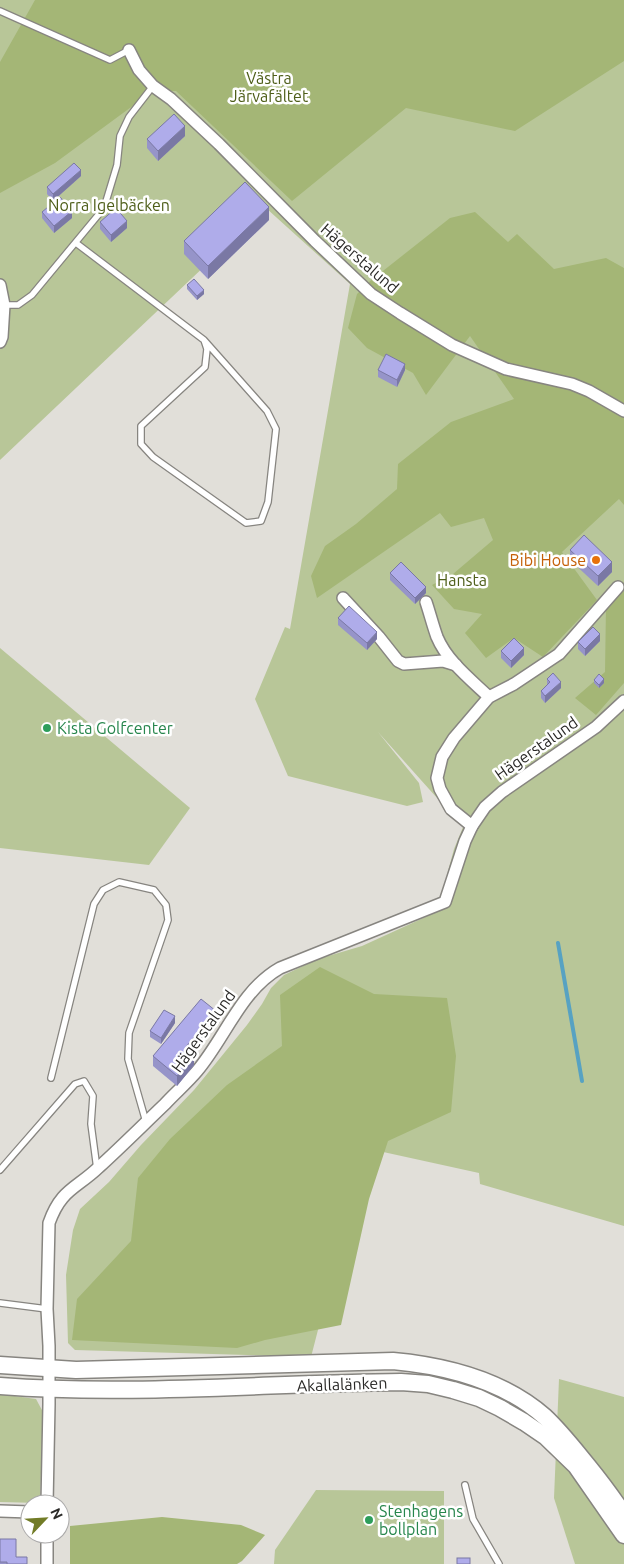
<svg xmlns="http://www.w3.org/2000/svg" width="624" height="1564" font-family="Ubuntu,sans-serif">
<style>
.green{fill:#b8c698}
.forest{fill:#a4b676}
.lines{fill:none;stroke-linecap:round;stroke-linejoin:round}
.stream{stroke:#57a2c2;stroke-width:4}
.lane-casing{stroke:#878580;stroke-width:8}
.street-casing{stroke:#878580;stroke-width:14}
.secondary-casing{stroke:#878580;stroke-width:19}
.lane{stroke:#fff;stroke-width:5.5}
.street{stroke:#fff;stroke-width:11}
.secondary{stroke:#fff;stroke-width:16}
.wall{fill:#9694c9}
.shaded-wall{fill:#7a78a4}
.building{fill:#afacea;stroke:#7a78a4}
.food-dot{fill:#e8710a;stroke:#fff;stroke-width:2}
.leisure-dot{fill:#2e9e5b;stroke:#fff;stroke-width:2}
.labels{text-anchor:middle;stroke-width:5;stroke-linejoin:round;paint-order:stroke}
.park-label{font-size:16px;fill:#4e5e19;stroke:#fff}
.street-label{font-size:16px;fill:#2a2927;stroke:#fff}
.food-label{font-size:16px;fill:#c56008;stroke:#fff;text-anchor:end}
.leisure-label{font-size:16px;fill:#27864d;stroke:#fff;text-anchor:start}
</style>
<rect width="100%" height="100%" fill="#e1dfd9"/>
<g class="green">
<polygon points="0,0 624,0 624,1226 480,1184 479,1173 365,1148 311,1357 75,1350 68,1343 66,1275 73,1230 80,1209 109,1182 141,1145 194,1090 247,1025 262,1004 271,988 284,975 318,959 362,946 443,909 448,871 454,849 463,827 378,732 419,783 423,802 407,806 288,776 255,699 285,627 290,629 350,284 266,208 0,460"/>
<polygon points="0,648 190,808 149,865 0,848"/>
<polygon points="559,1379 624,1397 624,1564 575,1564 554,1498"/>
<polygon points="0,1394 36,1399 43,1412 40,1503 0,1502"/>
<polygon points="316,1490 444,1491 444,1564 274,1564 275,1550"/>
</g>
<g class="forest">
<polygon points="35,0 624,0 624,61 515,131 406,108 292,201 176,91 153,91 55,163 0,193 0,62"/>
<polygon points="475,212 508,242 517,234 554,269 606,258 624,268 624,505 619,499 562,552 597,600 543,657 514,638 486,658 465,633 482,614 454,609 432,585 453,574 493,540 484,518 451,527 440,513 317,598 311,576 325,546 356,524 397,489 398,464 451,422 514,399 470,336 426,395 413,373 367,348 348,328 357,294 369,282 450,218"/>
<polygon points="624,582 624,683 596,715 575,698 605,672 606,606"/>
<polygon points="320,967 374,994 447,998 456,1056 451,1112 388,1141 369,1199 341,1325 265,1340 237,1348 72,1340 77,1299 131,1241 138,1178 170,1139 227,1085 282,1046 280,995"/>
<polygon points="162,1517 241,1525 265,1535 242,1561 237,1564 70,1564 70,1526"/>
</g>
<g class="lines">
<polyline class="stream" points="558,943 582,1081"/>
<defs>
<g id="lane">
<polyline points="0,11 110,60 129,50"/>
<polyline points="76,243 204,340 267,411 276,429 268,502 261,521 246,523 153,457 141,444 141,426 205,367 207,349 204,340"/>
<polyline points="4,305 18,305 32,295 104,208 117,165 120,136 129,117 153,86"/>
<polyline points="51,1078 94,904 103,890 119,882 154,890 166,905 168,920 129,1033 128,1059 146,1122"/>
<polyline points="0,1170 75,1084 84,1081 93,1096 91,1124 97,1169"/>
<polyline points="0,1303 47,1309"/>
<polyline points="465,1485 473,1519 499,1564"/>
</g>
<g id="street">
<polyline points="129,50 139,70 153,86 171,99 219,144 315,241 371,294 400,313 452,345 506,369 572,384 589,391 624,411"/>
<polyline points="0,285 4,305 2,337 0,342"/>
<polyline points="343,598 379,637 398,661 404,664 443,661 456,665"/>
<path d="M 426,602 C 430,614 433,626 437,637 C 447,661 470,679 489,697"/>
<polyline points="472,826 451,809 440,789 437,778 442,757 454,738 489,697 514,684 559,654 618,587"/>
<path d="M 47,1504 L 49,1404 L 49,1346 L 47,1309 L 49,1223 C 61,1189 76,1189 99,1167 C 121,1147 143,1125 165,1104 C 175,1093 187,1083 197,1071 C 225,1038 241,990 280,968 L 445,902 L 465,841 L 472,826 L 485,807 L 502,792 L 596,727 L 624,701"/>
<polyline points="0,1511 30,1512"/>
<polyline points="47,1534 47,1564"/>
</g>
<g id="secondary">
<path d="M 0,1365 L 76,1370 L 393,1361 C 447,1366 503,1380 545,1417 C 561,1432 574,1449 588,1466 C 601,1482 613,1498 624,1515"/>
<path d="M 0,1386 C 134,1396 267,1383 401,1382 L 428,1384 L 453,1390 L 479,1398 L 500,1408 L 524,1422 L 546,1437 L 576,1466 L 624,1535"/>
</g>
</defs>
<use href="#lane" class="lane-casing"/>
<use href="#street" class="street-casing"/>
<use href="#secondary" class="secondary-casing"/>
<use href="#lane" class="lane"/>
<use href="#street" class="street"/>
<use href="#secondary" class="secondary"/>
</g>
<g class="wall">
<polygon points="185,136 158,161 147,148 147,139"/>
<polygon points="81,176 53,201 47,194 47,187"/>
<polygon points="42,212 72,218 54,233 42,218"/>
<polygon points="269,220 208,279 184,254 184,241"/>
<polygon points="100,222 127,228 111,242 100,229"/>
<polygon points="187,285 204,294 197,300 187,289"/>
<polygon points="378,370 405,370 397,387 378,377"/>
<polygon points="570,550 612,572 598,586 570,560"/>
<polygon points="390,573 426,593 415,604 390,580"/>
<polygon points="338,618 377,639 367,650 338,625"/>
<polygon points="600,641 585,656 578,649 578,642"/>
<polygon points="501,651 524,655 511,668 501,658"/>
<polygon points="547,679 561,688 545,703 541,698 541,691 547,685"/>
<polygon points="594,680 604,683 599,688 594,683"/>
<polygon points="216,1021 190,1052 194,1065 177,1086 153,1066 153,1056"/>
<polygon points="175,1023 161,1044 150,1037 150,1031"/>
<polygon points="0,1539 16,1557 27,1564 0,1564"/>
</g>
<g class="shaded-wall">
<polygon points="185,126 185,136 158,161 158,151"/>
<polygon points="81,170 81,176 53,201 53,194"/>
<polygon points="269,207 269,220 208,279 208,266"/>
<polygon points="72,211 72,218 54,233 54,226"/>
<polygon points="127,221 127,228 111,242 111,235"/>
<polygon points="204,290 204,294 197,300 197,296"/>
<polygon points="405,364 405,370 397,387 397,380"/>
<polygon points="612,562 612,572 598,586 598,576"/>
<polygon points="426,587 426,593 415,604 415,598"/>
<polygon points="377,632 377,639 367,650 367,643"/>
<polygon points="600,634 600,641 585,656 585,649"/>
<polygon points="524,648 524,655 511,668 511,661"/>
<polygon points="604,679 604,683 599,688 599,685"/>
<polygon points="561,682 561,688 545,703 545,696"/>
<polygon points="216,1011 216,1021 185,1058 185,1048"/>
<polygon points="175,1016 175,1023 161,1044 161,1038"/>
<polygon points="194,1055 194,1065 177,1086 177,1076"/>
</g>
<g class="building">
<polygon points="174,114 185,126 158,151 147,139"/>
<polygon points="74,163 81,170 53,194 47,187"/>
<polygon points="245,182 269,207 208,266 184,241"/>
<polygon points="60,197 72,211 54,226 42,212"/>
<polygon points="116,208 127,221 111,235 100,222"/>
<polygon points="194,279 204,290 197,296 187,285"/>
<polygon points="386,354 405,364 397,380 378,370"/>
<polygon points="584,535 612,562 598,576 570,550"/>
<polygon points="401,562 426,587 415,598 390,573"/>
<polygon points="349,606 377,632 367,643 338,618"/>
<polygon points="593,627 600,634 585,649 578,642"/>
<polygon points="514,638 524,648 511,661 501,651"/>
<polygon points="553,673 561,682 545,696 541,691 550,682 547,679"/>
<polygon points="599,674 604,679 599,685 594,680"/>
<polygon points="201,999 216,1011 185,1048 194,1055 177,1076 153,1056"/>
<polygon points="164,1010 175,1016 161,1038 150,1031"/>
<polygon points="0,1539 16,1539 16,1557 27,1557 27,1564 7,1564 7,1562 0,1562"/>
<rect x="457" y="1558" width="13" height="6"/>
</g>
<circle class="food-dot" cx="596" cy="560" r="5"/>
<g class="leisure-dot">
<circle cx="47" cy="728" r="5"/>
<circle cx="369" cy="1520" r="5"/>
</g>
<g class="labels">
<g class="park-label">
<text x="269" y="84">Västra<tspan x="269" dy="18">Järvafältet</tspan></text>
<text x="109" y="211">Norra Igelbäcken</text>
<text x="462" y="586">Hansta</text>
</g>
<g class="street-label">
<text transform="translate(360 258) rotate(41)" y="6">Hägerstalund</text>
<text transform="translate(536 748) rotate(-35)" y="6">Hägerstalund</text>
<text transform="translate(203 1031) rotate(-54)" y="6">Hägerstalund</text>
<text transform="translate(342 1384) rotate(-2)" y="6">Akallalänken</text>
</g>
<g class="food-label">
<text x="586" y="566">Bibi House</text>
</g>
<g class="leisure-label">
<text x="57" y="734">Kista Golfcenter</text>
<text x="379" y="1517">Stenhagens<tspan x="379" dy="18">bollplan</tspan></text>
</g>
</g>
<g transform="translate(45 1519) rotate(65)"><circle r="24" fill="#ffffff" stroke="#aaa9a9"/>
<path d="M0-4L9 19L0 12L-9 19Z" fill="#727c27"/>
<text y="-8" font-size="14" font-weight="bold" text-anchor="middle" fill="#2a2927">N</text>
</g>
</svg>
